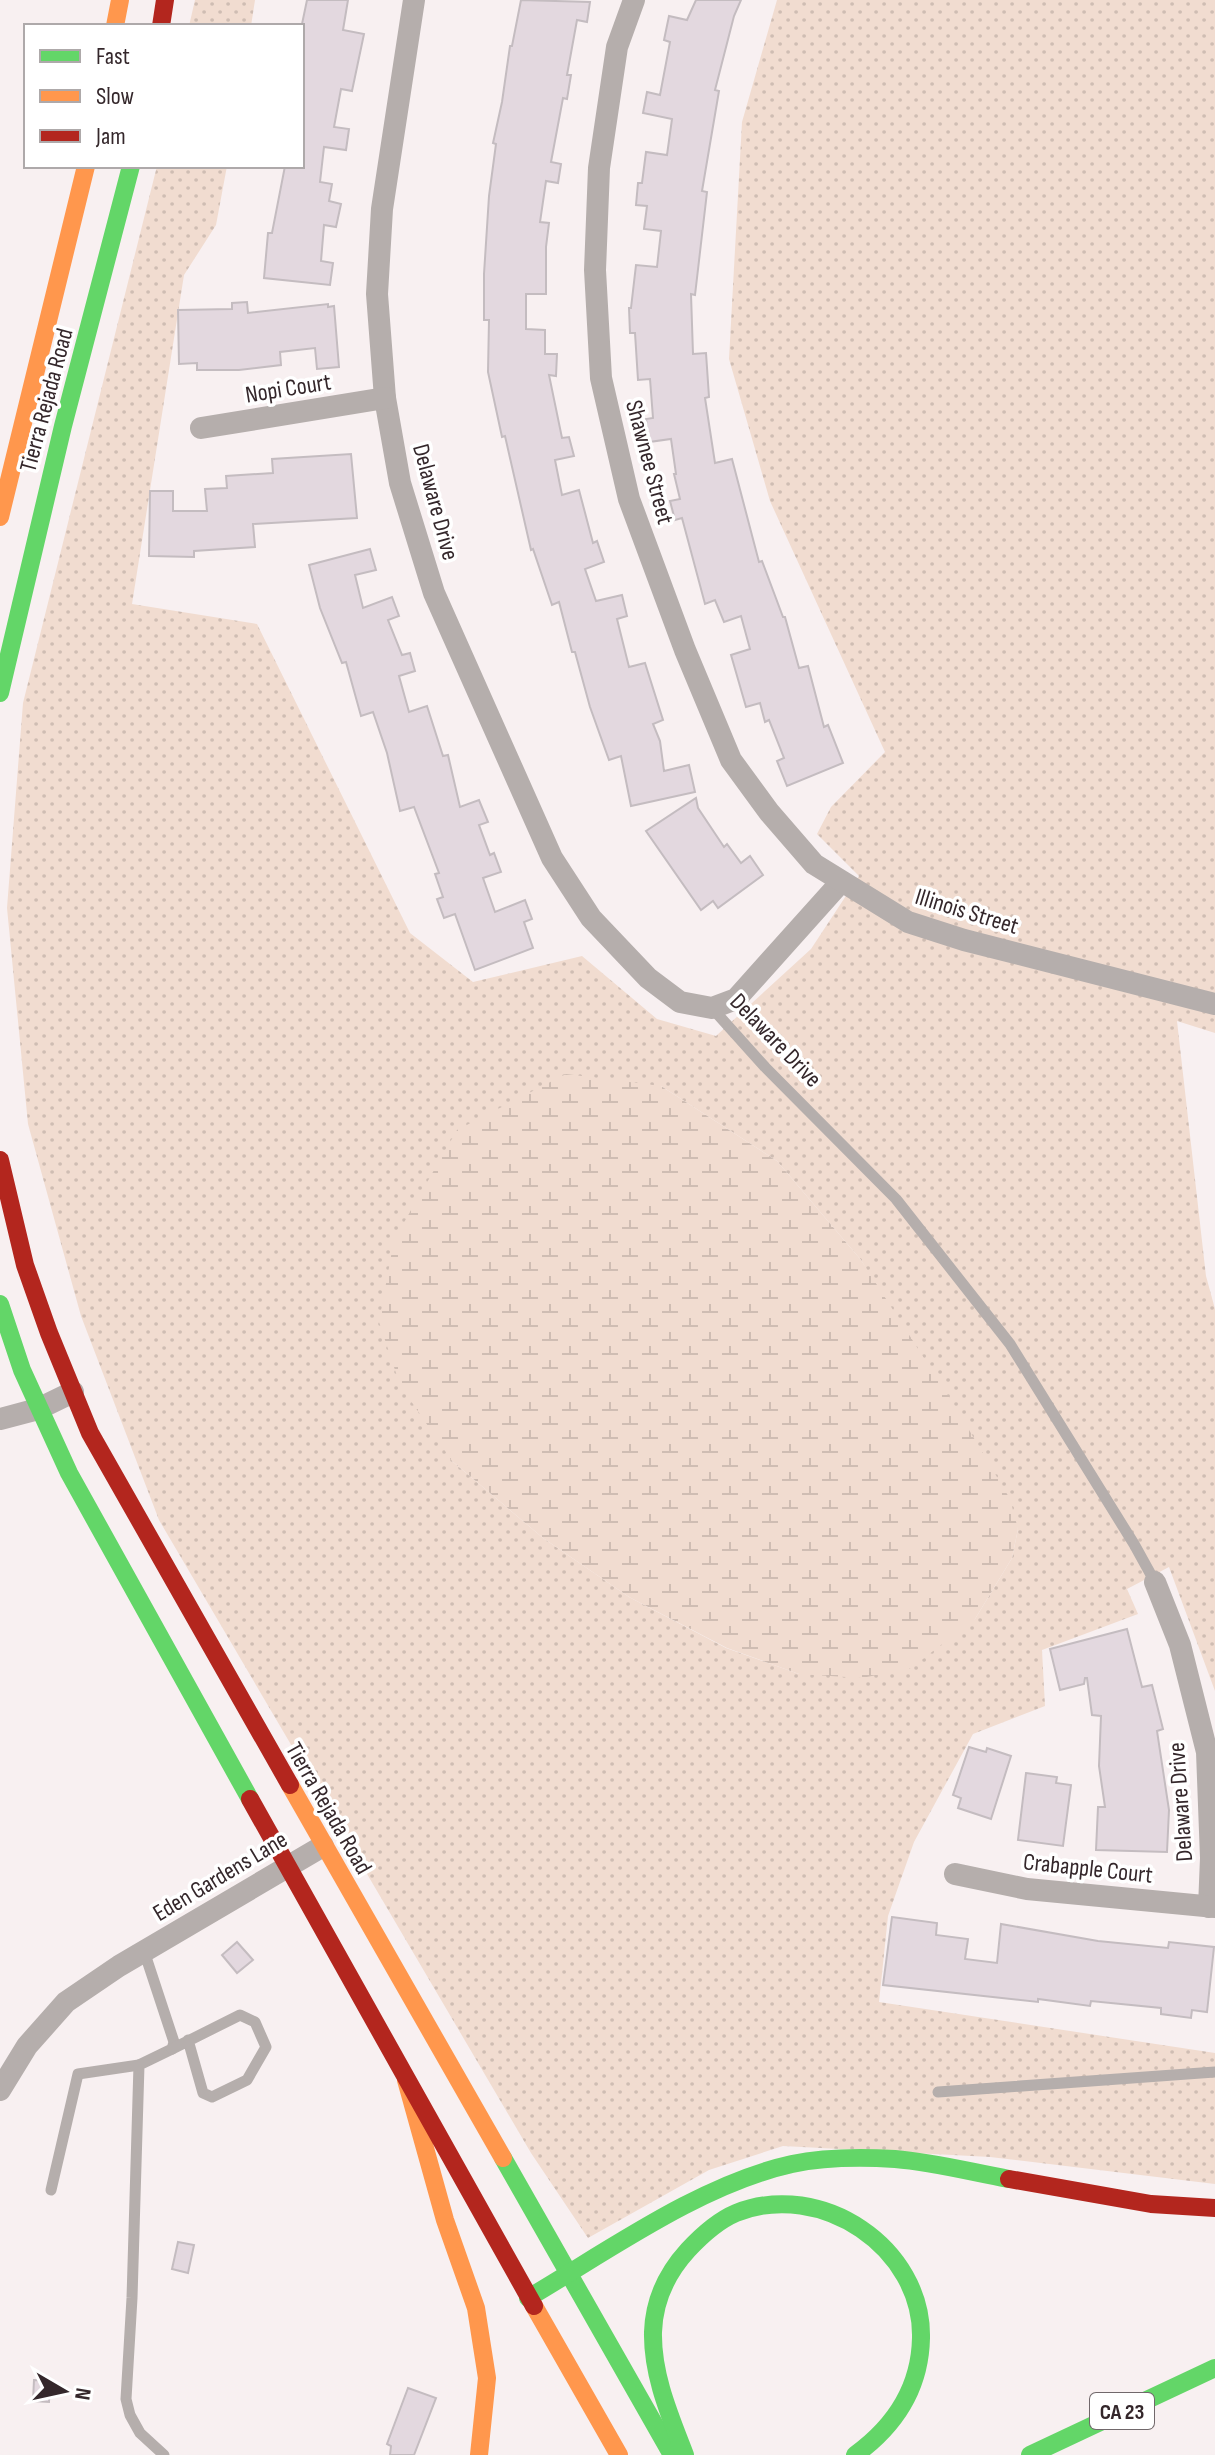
<svg xmlns="http://www.w3.org/2000/svg" width="1215" height="2455" font-family="'Sofia Sans Condensed',sans-serif">
<style>
.grass{fill:url(#grass-dots);fill-rule:evenodd}
.wetland{fill:url(#wetland-marsh)}
.building{fill:#e3d8df;stroke:#c4bcc0;stroke-width:2}
.lines{fill:none;stroke-linecap:round;stroke-linejoin:round}
.lane{stroke:#b5aeac;stroke-width:11}
.street{stroke:#b5aeac;stroke-width:22}
.fast{stroke:#63d668;stroke-width:18}
.slow{stroke:#ff974d;stroke-width:18}
.jam{stroke:#b3261e;stroke-width:18}
.labels{text-anchor:middle;stroke-width:7;stroke-linejoin:round;paint-order:stroke}
.shield{fill:#fff;stroke:#71686b;stroke-width:2}
.shield-label{font-size:22px;font-weight:bold;fill:#34272b}
.street-label{font-size:24px;fill:#34272b;stroke:#fff}
</style>
<defs>
<pattern id="grass-dots" width="8" height="8" patternUnits="userSpaceOnUse" patternTransform="scale(2)"><rect width="8" height="8" fill="#f1dcd0"/><path d="M2 2h.1M6 6h.1" fill="none" stroke="#cfbdb3" stroke-width="1.8" stroke-linecap="round"/></pattern>
<pattern id="wetland-marsh" width="20" height="14" patternUnits="userSpaceOnUse" patternTransform="scale(2)"><rect width="20" height="14" fill="#f1dcd0"/><path d="M1 5h8M5 5V1M11 12h8M15 12V8" fill="none" stroke="#cfbdb3"/></pattern>
</defs>
<rect width="100%" height="100%" fill="#f8f0f1"/>
<g class="grass">
<polygon points="195,0 255,0 251,26 189,26"/>
<path d="M 777,0 L 1215,0 L 1215,1033 L 1177,1021 L 1206,1276 L 1215,1309 L 1215,1691 L 1169,1567 L 1127,1589 L 1138,1614 L 1042,1650 L 1045,1706 L 973,1734 L 914,1842 L 888,1916 L 879,2002 L 1215,2053 L 1215,2184 L 990,2157 L 783,2146 L 709,2170 L 588,2238 L 531,2153 L 159,1520 L 81,1316 L 28,1124 L 7,908 L 23,703 L 157,166 L 227,166 L 216,225 L 184,275 L 132,604 L 257,624 L 410,933 L 473,982 L 582,956 L 657,1019 L 716,1036 L 811,949 L 859,876 L 817,834 L 831,807 L 885,752 L 770,501 L 729,359 L 742,122 ZM 661,1086 L 777,1161 L 861,1260 L 1018,1529 L 1012,1558 L 975,1619 L 799,1674 L 726,1648 L 629,1597 L 543,1538 L 452,1461 Z"/>
</g>
<polygon class="wetland" points="566,1074 661,1086 777,1161 861,1260 956,1408 1010,1499 1018,1529 1012,1558 975,1619 911,1668 862,1678 799,1674 727,1648 629,1597 543,1538 452,1461 400,1385 379,1322 394,1240 457,1130"/>
<g class="building">
<polygon points="307,0 348,0 343,30 364,34 352,91 341,89 334,127 349,129 346,150 324,147 320,182 332,184 329,201 341,204 336,227 324,225 321,261 333,263 330,285 264,278 268,233 272,233 285,166 302,166 302,24"/>
<polygon points="521,0 590,2 587,22 577,20 567,75 571,75 567,99 563,98 551,162 561,164 558,183 546,181 540,222 549,223 546,247 546,294 526,294 526,329 545,330 545,354 557,354 556,376 549,375 562,438 569,437 574,456 555,460 562,495 579,490 593,543 597,541 604,562 585,569 596,601 622,595 627,616 617,619 629,667 645,663 663,720 653,724 660,741 664,771 689,765 695,792 631,806 621,756 609,760 590,707 575,652 572,652 559,602 552,605 533,549 531,550 505,436 502,437 488,372 489,320 484,320 484,274 489,196 496,144 493,143 502,102 510,46 512,46"/>
<polygon points="696,0 741,0 734,16 715,90 719,91 702,191 707,192 695,295 691,294 693,354 706,353 709,397 705,398 715,463 732,459 759,562 762,561 783,617 785,617 799,668 808,666 824,727 828,725 843,763 787,786 777,761 784,758 769,720 765,722 760,703 746,707 731,655 750,649 741,616 724,622 715,600 705,604 682,518 675,520 670,501 680,499 674,474 676,474 671,439 649,442 646,419 653,418 650,379 638,380 635,333 630,333 629,308 631,308 636,265 657,267 661,231 644,229 647,206 636,205 638,183 642,183 646,152 667,155 672,119 643,113 647,92 660,95 670,42 664,40 669,16 687,20"/>
<polygon points="247,302 248,313 328,304 328,307 334,306 339,367 317,369 315,348 280,352 281,365 239,370 197,370 197,363 179,364 178,310 232,309 232,303"/>
<polygon points="351,454 357,518 253,524 255,547 194,551 194,557 149,556 150,491 173,491 173,511 207,511 205,489 227,488 226,476 273,473 272,459"/>
<polygon points="370,549 376,570 355,575 363,608 392,597 399,616 388,620 402,655 410,653 415,671 399,676 409,712 427,706 443,756 448,755 460,807 479,800 488,822 479,825 490,855 494,853 501,872 483,878 495,912 525,900 532,919 524,922 533,948 475,970 455,914 444,918 437,899 443,897 435,874 439,873 414,807 400,811 387,753 373,712 361,716 346,662 342,663 320,608 309,565"/>
<polygon points="696,798 698,808 724,847 727,844 741,863 750,856 763,875 718,908 713,901 701,910 646,831"/>
<polygon points="1127,1629 1142,1687 1152,1685 1163,1729 1157,1731 1169,1810 1167,1852 1096,1850 1098,1807 1105,1807 1099,1766 1101,1716 1092,1715 1087,1678 1085,1678 1084,1684 1060,1690 1050,1649"/>
<polygon points="969,1747 986,1752 987,1748 1011,1756 991,1819 958,1808 961,1798 953,1795"/>
<polygon points="1026,1773 1057,1777 1056,1783 1071,1785 1063,1846 1018,1840"/>
<polygon points="892,1917 937,1923 936,1935 968,1939 965,1959 997,1963 1001,1924 1098,1941 1168,1948 1169,1942 1214,1947 1207,2012 1192,2010 1191,2018 1161,2014 1161,2008 1091,2001 1090,2006 1038,1999 1038,2002 883,1985"/>
<polygon points="237,1942 253,1960 237,1973 222,1955"/>
<polygon points="178,2242 194,2245 188,2273 172,2269"/>
<polygon points="34,2380 50,2381 49,2402 33,2401"/>
<polygon points="408,2388 436,2398 414,2455 390,2455 391,2446 387,2444"/>
</g>
<g class="lines">
<g class="lane">
<polyline points="712,1008 765,1067 896,1199 1010,1344 1134,1544 1155,1582"/>
<polyline points="144,1951 174,2042 172,2049 139,2065 132,2298 126,2399 130,2415 140,2433 164,2455"/>
<polyline points="172,2049 240,2015 255,2022 266,2047 247,2080 212,2097 203,2093 188,2040"/>
<polyline points="938,2092 1215,2072"/>
<polyline points="51,2190 78,2074 139,2065"/>
</g>
<g class="street">
<polyline points="414,0 382,209 377,294 385,398 400,483 434,593 552,858 591,918 648,978 680,1002 712,1008 736,999 840,883"/>
<polyline points="634,0 617,47 599,168 595,270 601,378 629,499 685,650 731,760 769,812 814,864 908,922 964,940 1215,1004"/>
<polyline points="201,428 385,398"/>
<polyline points="0,1419 38,1409 73,1392"/>
<polyline points="1155,1582 1180,1645 1207,1752 1211,1858 1209,1907"/>
<polyline points="955,1874 1027,1889 1215,1907"/>
<polyline points="0,2090 27,2046 66,2002 119,1966 323,1846"/>
</g>
<g class="fast">
<polyline points="0,693 63,426 131,166"/>
<polyline points="0,1304 22,1370 69,1473 250,1799"/>
<polyline points="503,2158 672,2455"/>
<path d="M 528,2298 C 608,2251 701,2184 792,2164 C 825,2157 862,2157 895,2159 C 933,2162 971,2172 1009,2179"/>
<path d="M 685,2455 C 670,2416 652,2375 653,2332 C 654,2300 667,2273 688,2250 C 702,2235 717,2221 736,2213 C 821,2179 923,2248 921,2338 C 920,2389 895,2426 855,2455"/>
<polyline points="1030,2455 1215,2368"/>
</g>
<g class="slow">
<polyline points="115,26 120,0"/>
<polyline points="0,517 86,166"/>
<polyline points="290,1785 503,2158"/>
<polyline points="406,2080 445,2220 476,2308 487,2378 479,2455"/>
<polyline points="534,2306 619,2455"/>
</g>
<g class="jam">
<polyline points="161,26 165,0"/>
<polyline points="0,1160 25,1265 49,1333 90,1433 290,1785"/>
<polyline points="250,1799 534,2306"/>
<polyline points="1009,2179 1151,2204 1215,2208"/>
</g>
</g>
<g class="labels">
<rect class="shield" x="1090" y="2393" width="64" height="36" rx="6"/>
<g class="shield-label">
<text x="1122" y="2419">CA 23</text>
</g>
<g class="street-label">
<text transform="translate(288 388) rotate(-9)" y="8">Nopi Court</text>
<text transform="translate(46 400) rotate(-75)" y="8">Tierra Rejada Road</text>
<text transform="translate(650 462) rotate(75)" y="8">Shawnee Street</text>
<text transform="translate(436 502) rotate(75)" y="8">Delaware Drive</text>
<text transform="translate(967 911) rotate(17)" y="8">Illinois Street</text>
<text transform="translate(776 1040) rotate(46)" y="8">Delaware Drive</text>
<text transform="translate(1180 1802) rotate(-94)" y="8">Delaware Drive</text>
<text transform="translate(329 1808) rotate(60)" y="8">Tierra Rejada Road</text>
<text transform="translate(1088 1868) rotate(6)" y="8">Crabapple Court</text>
<text transform="translate(220 1876) rotate(-31)" y="8">Eden Gardens Lane</text>
</g>
</g>
<rect x="24" y="24" width="280" height="144" fill="#ffffff" stroke="#aea9aa" stroke-width="2"/>
<rect x="40" y="50" width="40" height="12" fill="#63d668" stroke="#aea9aa" stroke-width="2"/>
<text x="96" y="64" font-size="24" fill="#34272b">Fast</text>
<rect x="40" y="90" width="40" height="12" fill="#ff974d" stroke="#aea9aa" stroke-width="2"/>
<text x="96" y="104" font-size="24" fill="#34272b">Slow</text>
<rect x="40" y="130" width="40" height="12" fill="#b3261e" stroke="#aea9aa" stroke-width="2"/>
<text x="96" y="144" font-size="24" fill="#34272b">Jam</text>
<g transform="translate(64 2391) rotate(99)" stroke="#ffffff" stroke-width="6" paint-order="stroke">
<path d="M0-6L14 30L0 20L-14 30Z" fill="#34272b"/>
<text y="-12" font-size="22" font-weight="bold" text-anchor="middle" fill="#34272b">N</text>
</g>
</svg>
